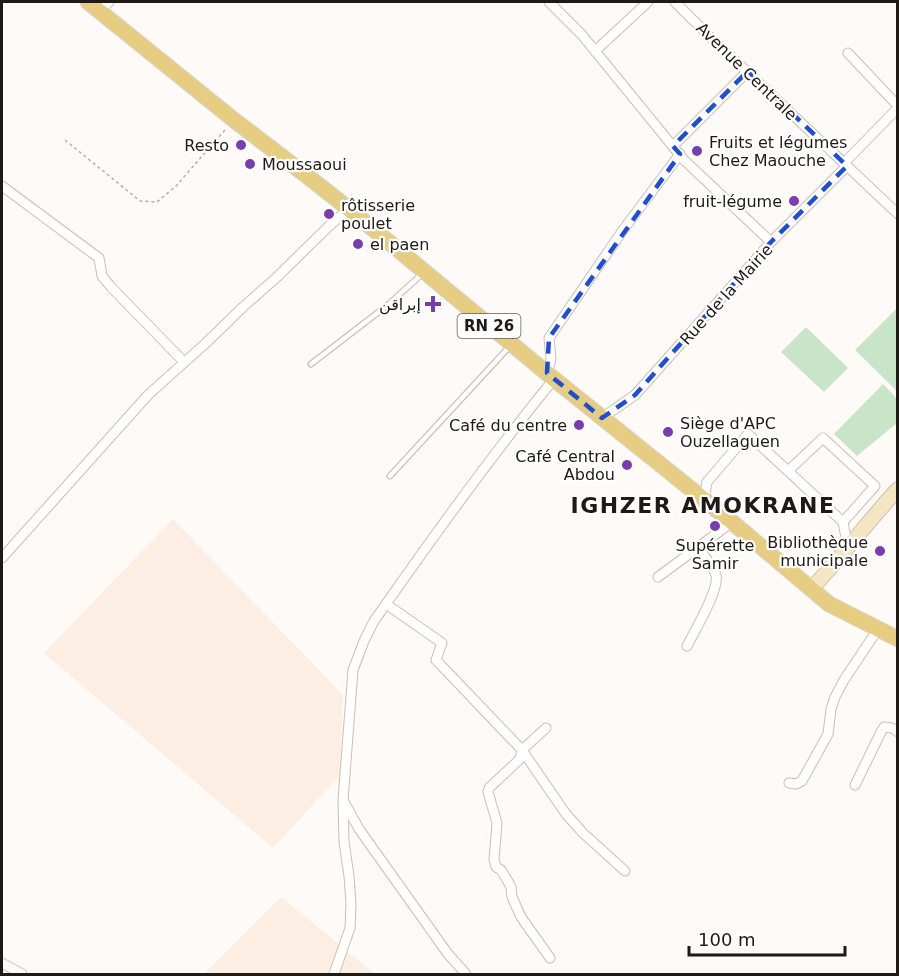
<svg xmlns="http://www.w3.org/2000/svg" width="899" height="976" font-family="'DejaVu Sans','Noto Naskh Arabic',sans-serif">
<style>
.built{fill:#fceee3}
.green{fill:#c9e5c7}
.lines{fill:none;stroke-linecap:round;stroke-linejoin:round}
.lane-casing{stroke:#cebeb1;stroke-width:7}
.street-casing{stroke:#cebeb1;stroke-width:11}
.secondary-casing{stroke:#cebeb1;stroke-width:16}
.primary-casing{stroke:#d7d6d5;stroke-width:17}
.path{stroke:#b2aeab;stroke-width:1.5;stroke-dasharray:3 3;stroke-linecap:butt}
.lane{stroke:#fff;stroke-width:4.5}
.street{stroke:#fff;stroke-width:9}
.secondary{stroke:#f3e6c1;stroke-width:14}
.primary{stroke:#e6cd82;stroke-width:15}
.marked{fill:none;stroke:#1d4ed8;stroke-width:4.5;stroke-dasharray:12 8;stroke-linejoin:round}
.poi-dot{fill:#7a3cb1;stroke:#fff;stroke-width:2}
.labels{text-anchor:middle;stroke-width:4.5;stroke-linejoin:round;paint-order:stroke}
.shield{fill:#fff;stroke:#625f5b;stroke-width:1.5}
.shield-label{font-size:15px;font-weight:bold;fill:#1f1a15}
.street-label{font-size:16px;fill:#1f1a15;stroke:#fff}
.poi-label{font-size:16px;fill:#1f1a15;stroke:#fff;text-anchor:end}
.district-label{font-size:22px;font-weight:bold;letter-spacing:1.5px;fill:#1f1a15;stroke:#fff}
</style>
<rect width="100%" height="100%" fill="#fdfaf7"/>
<g class="built">
<polygon points="173,519 343,695 340,775 273,848 44,653"/>
<polygon points="281,897 375,974 204,974"/>
</g>
<g class="green">
<polygon points="897,308 897,391 855,350"/>
<polygon points="806,327 848,368 824,392 781,352"/>
<polygon points="883,384 897,399 897,423 857,456 834,434"/>
</g>
<g class="lines">
<defs>
<g id="lane">
<polyline points="311,364 389,304 422,274"/>
<polyline points="390,476 510,346"/>
</g>
<g id="street">
<polyline points="549,2 582,35 684,160 771,242"/>
<polyline points="675,2 708,35 898,214"/>
<polyline points="99,10 109,2"/>
<polyline points="595,51 648,2"/>
<polyline points="848,53 898,106"/>
<polyline points="673,146 748,71"/>
<polyline points="844,163 898,108"/>
<polyline points="2,186 99,258 102,276 111,287 184,362"/>
<polyline points="547,373 551,359 549,338 623,230 680,154"/>
<polyline points="602,418 635,395 771,242 847,166"/>
<polyline points="788,471 823,438 875,486 843,522"/>
<polyline points="704,500 707,482 748,434 843,522 848,548"/>
<polyline points="2,558 148,395 206,343 243,307 277,277 329,226 349,209"/>
<polyline points="658,577 732,522"/>
<polyline points="386,604 442,643 436,660 522,750 566,814 583,833 625,871"/>
<path d="M 687,646 C 694,632 720,589 716,575 C 713,565 704,556 697,547"/>
<polyline points="546,728 522,750 520,759 489,788 488,792 497,823 494,859 496,867 501,870 506,878 511,887 512,897 521,917 550,958"/>
<polyline points="789,783 796,784 802,781 828,734 831,709 835,697 844,680 878,629"/>
<polyline points="855,785 882,730 884,727 892,728 898,732"/>
<polyline points="344,802 359,829 448,954 466,974"/>
<polyline points="2,963 22,974"/>
<path d="M 334,974 L 350,928 L 351,904 L 349,876 L 344,842 L 343,800 L 353,670 L 364,641 L 374,621 L 386,604 C 440,527 495,451 554,379"/>
</g>
<path id="secondary" d="M 811,589 C 842,557 868,521 898,489"/>
<polyline id="primary" points="88,2 234,120 311,179 349,209 554,379 732,522 829,604 898,639"/>
</defs>
<use href="#lane" class="lane-casing"/>
<use href="#street" class="street-casing"/>
<use href="#secondary" class="secondary-casing"/>
<use href="#primary" class="primary-casing"/>
<polyline class="path" points="65,140 140,201 157,202 176,186 225,130"/>
<use href="#lane" class="lane"/>
<use href="#street" class="street"/>
<use href="#secondary" class="secondary"/>
<use href="#primary" class="primary"/>
</g>
<path class="marked" d="M 748,71 L 847,166 L 771,242 L 635,395 L 602,418 L 547,373 L 549,338 L 680,154 L 673,146 Z"/>
<g class="poi-dot">
<circle cx="241" cy="145" r="6"/>
<circle cx="697" cy="151" r="6"/>
<circle cx="250" cy="164" r="6"/>
<circle cx="794" cy="201" r="6"/>
<circle cx="329" cy="214" r="6"/>
<circle cx="358" cy="244" r="6"/>
<path d="M430 295h6v6h6v6h-6v6h-6v-6h-6v-6h6z"/>
<circle cx="579" cy="425" r="6"/>
<circle cx="668" cy="432" r="6"/>
<circle cx="627" cy="465" r="6"/>
<circle cx="715" cy="526" r="6"/>
<circle cx="880" cy="551" r="6"/>
</g>
<g class="labels">
<rect class="shield" x="457.5" y="314" width="63" height="24" rx="4.5"/>
<g class="shield-label">
<text x="489" y="331">RN 26</text>
</g>
<g class="street-label">
<text transform="translate(747 71) rotate(44)" y="6">Avenue Centrale</text>
<text transform="translate(726 294) rotate(-48)" y="6">Rue de la Mairie</text>
</g>
<g class="poi-label">
<text x="709" y="148" text-anchor="start">Fruits et légumes<tspan x="709" dy="18">Chez Maouche</tspan></text>
<text x="229" y="151">Resto</text>
<text x="262" y="170" text-anchor="start">Moussaoui</text>
<text x="782" y="207">fruit-légume</text>
<text x="341" y="211" text-anchor="start">rôtisserie<tspan x="341" dy="18">poulet</tspan></text>
<text x="370" y="250" text-anchor="start">el paen</text>
<text x="421" y="310">إبراقن</text>
<text x="680" y="429" text-anchor="start">Siège d'APC<tspan x="680" dy="18">Ouzellaguen</tspan></text>
<text x="567" y="431">Café du centre</text>
<text x="615" y="462">Café Central<tspan x="615" dy="18">Abdou</tspan></text>
<text x="868" y="548">Bibliothèque<tspan x="868" dy="18">municipale</tspan></text>
<text x="715" y="551" text-anchor="middle">Supérette<tspan x="715" dy="18">Samir</tspan></text>
</g>
<g class="district-label">
<text x="703" y="513">IGHZER AMOKRANE</text>
</g>
</g>
<rect width="899" height="976" fill="none" stroke="#1f1a15" stroke-width="6"/>
<path d="M689 946v9h156v-9" fill="none" stroke="#1f1a15" stroke-width="3"/>
<text x="698" y="946" font-size="18" fill="#1f1a15" stroke="#ffffff" stroke-width="4.5" paint-order="stroke">100 m</text>
</svg>
